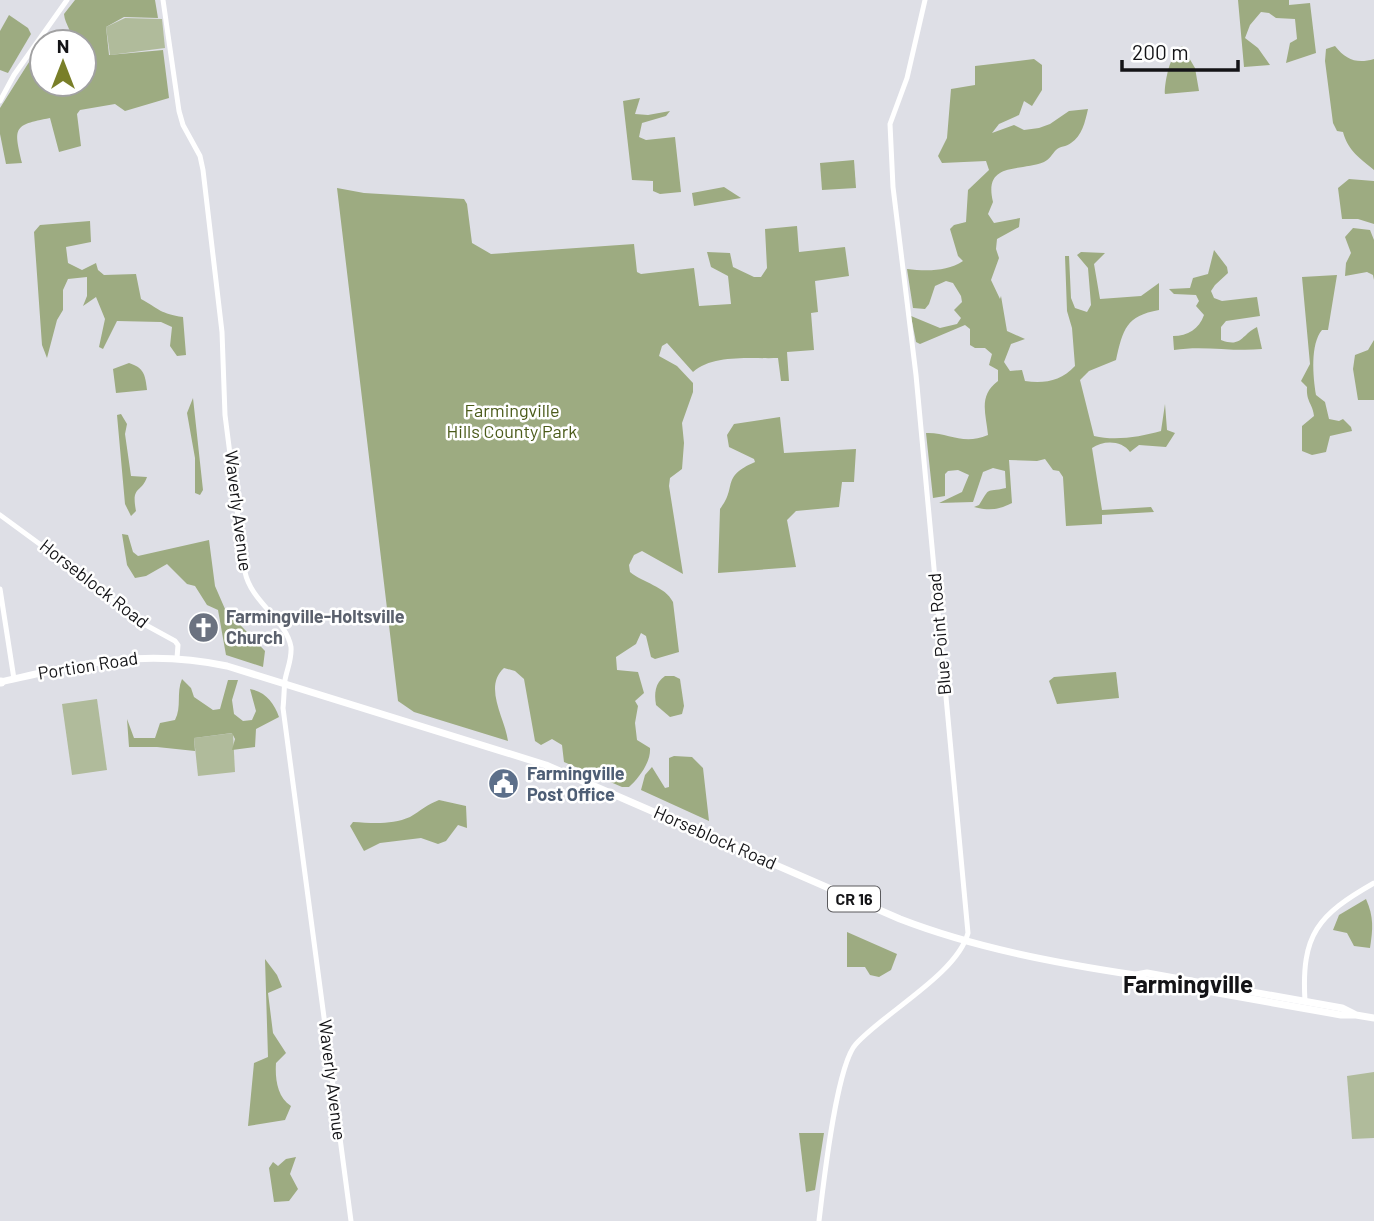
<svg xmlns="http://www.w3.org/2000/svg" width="1374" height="1221" font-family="Barlow,sans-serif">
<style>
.green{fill:#b0bb9b}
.forest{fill:#9dab81}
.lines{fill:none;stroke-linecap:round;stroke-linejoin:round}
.minor{stroke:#fff;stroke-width:5}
.major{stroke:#fff;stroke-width:7}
.highway{stroke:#fff;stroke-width:9}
.labels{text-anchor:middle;stroke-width:5;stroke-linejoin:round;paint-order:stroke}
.shield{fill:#fff;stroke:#5a5a5d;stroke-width:2}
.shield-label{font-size:16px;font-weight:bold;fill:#141417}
.park-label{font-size:18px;fill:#4b5b1a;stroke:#fff}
.street-label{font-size:18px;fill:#141417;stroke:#fff}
.worship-label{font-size:18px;font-weight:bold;fill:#5b616d;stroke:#fff;text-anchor:start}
.service-label{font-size:18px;font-weight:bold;fill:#4e5e75;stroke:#fff;text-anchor:start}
.district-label{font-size:24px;font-weight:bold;fill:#141417;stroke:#fff}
</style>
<rect width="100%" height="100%" fill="#dedfe6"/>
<g class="green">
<polygon points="125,18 162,19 165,48 110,55 106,27"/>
<polygon points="97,699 107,770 72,775 62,704"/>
<polygon points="233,733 235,772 198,776 194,738"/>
<polygon points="1374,1072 1374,1138 1352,1139 1347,1076"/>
</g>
<g class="forest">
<path d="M 75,0 L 155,0 L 158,18 L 124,17 L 106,27 L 109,55 L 163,50 L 169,98 L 125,111 L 115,104 L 80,110 L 77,114 L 81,146 L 59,152 L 50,118 C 12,125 14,128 22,163 L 6,164 L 0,134 L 0,108 L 36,51 L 42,49 L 42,84 L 84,84 L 84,42 L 71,42 C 73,31 65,25 64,14 Z"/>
<polygon points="1238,0 1289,0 1289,5 1310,3 1316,53 1286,63 1290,43 1297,39 1295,19 1276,18 1269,13 1261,12 1250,25 1245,38 1258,48 1270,65 1244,67"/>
<polygon points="9,15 28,28 31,34 8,73 0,70 0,31"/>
<path d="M 1182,46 L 1195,68 L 1199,91 L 1165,94 C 1164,88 1168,66 1172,60 C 1176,55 1179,53 1182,46 Z"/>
<path d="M 1335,46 C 1346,60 1357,64 1374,59 L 1374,170 C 1360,158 1348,151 1343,132 L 1337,131 L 1333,123 L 1325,61 L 1326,49 Z"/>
<path d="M 1034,59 L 1042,65 L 1042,90 L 1032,106 L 1024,101 L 1019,115 L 999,124 L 992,133 L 1014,125 L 1024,130 L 1039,128 L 1050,124 L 1069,111 L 1088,109 C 1085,122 1082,136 1071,143 C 1066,147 1060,146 1056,150 C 1052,154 1050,159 1044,162 C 1020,172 983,161 993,202 L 988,214 L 994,223 L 1020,218 L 1019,227 L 997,239 L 996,249 L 999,258 L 991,280 L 1000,299 L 1001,296 L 1007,331 L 1025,339 L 1011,344 L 1004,362 L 1010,371 L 1022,370 L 1025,381 C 1044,384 1061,381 1075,366 L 1072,328 L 1067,311 L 1065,256 L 1069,256 L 1071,298 L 1075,308 L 1087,312 L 1091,305 L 1088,268 L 1077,255 L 1081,252 L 1105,253 L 1094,264 L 1100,299 L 1141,296 L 1159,283 L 1159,310 C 1126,316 1123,329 1116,360 L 1089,371 L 1080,380 L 1094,436 C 1115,441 1140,437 1161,431 L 1165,404 L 1167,430 L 1175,433 L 1166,447 L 1139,445 L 1130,452 C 1122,440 1103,440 1092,448 L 1102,510 L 1151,507 L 1154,512 L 1102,515 L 1102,524 L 1066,526 L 1063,477 L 1059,471 L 1053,470 L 1045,459 L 1037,461 L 1009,460 L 1012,503 C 998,510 989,511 974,507 L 979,505 C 991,486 984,493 1006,488 L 1005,471 L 993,468 L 983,472 L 973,502 L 939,503 L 962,492 L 969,475 L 958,470 L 948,471 L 945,474 L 945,496 L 933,498 L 926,433 C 949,432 962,446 988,435 C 986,413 978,396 998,381 L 998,370 L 989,365 L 992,354 L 985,348 L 975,348 L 970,345 L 970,329 L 965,325 L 920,344 L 916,342 L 911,316 L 940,328 L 957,324 L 961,318 L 954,310 L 962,302 L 961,296 L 953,283 L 946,281 L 935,286 L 929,304 L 925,309 L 913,308 L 907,269 C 925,271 947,272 963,261 L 958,256 L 950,229 L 954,225 L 966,222 L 968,190 L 989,170 L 986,161 L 942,163 L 938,156 L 947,138 L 951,89 L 975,85 L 975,66 Z"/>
<polygon points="640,98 635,114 648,115 670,111 666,116 642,123 639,137 646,140 675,137 681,192 660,194 653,191 653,181 632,180 623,101"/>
<polygon points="854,160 856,188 822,190 820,163"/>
<polygon points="1349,179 1374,181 1374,224 1358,219 1342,219 1338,188"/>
<polygon points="724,187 741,198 694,206 692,193"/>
<path d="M 337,188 L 364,193 L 464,199 L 467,204 L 472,243 L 491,254 L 634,244 L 637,272 L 641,274 L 694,268 L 699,306 L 731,304 L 728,276 L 711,267 L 707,252 L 730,253 L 733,267 L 754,277 L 761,277 L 767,268 L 765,229 L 797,226 L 799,252 L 845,247 L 849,276 L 815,281 L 818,312 L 811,313 L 814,350 L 787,352 L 789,381 L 781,381 L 778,358 C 752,359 713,354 693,372 L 667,343 L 662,346 L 659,356 L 677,366 L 693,383 L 693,392 L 682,423 L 684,443 L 682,469 L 670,478 L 669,486 L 683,574 L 642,551 L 634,555 L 629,565 L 630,572 C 643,583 665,586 673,602 L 679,652 L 655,659 L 651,657 L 646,636 L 641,633 L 636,644 L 616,657 L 617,670 L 638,672 L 644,693 L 635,701 L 638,706 L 635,723 L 637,740 L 650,748 C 651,762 639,778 629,787 L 622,787 L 564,762 L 562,745 L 552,739 L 541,745 L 535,741 L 524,679 L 515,671 L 504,668 C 483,687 505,718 508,741 L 414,712 L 398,701 Z"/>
<path d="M 90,221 L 91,242 L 66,247 L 68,263 L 82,270 L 96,263 L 98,270 L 104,275 L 136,274 L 141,299 C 159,309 161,314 183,317 L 186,355 L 177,356 L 170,346 L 172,327 L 161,322 L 117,321 L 103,349 L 99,347 L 105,319 L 96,297 L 83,306 L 87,296 L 87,277 L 68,279 L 63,290 L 63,310 L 57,320 L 47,358 L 42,345 L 34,232 L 40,225 Z"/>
<polygon points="1353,228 1370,230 1374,240 1374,280 1373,275 1367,272 1345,276 1346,263 1351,253 1345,237"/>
<path d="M 1214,250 L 1227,267 L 1228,273 L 1215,285 L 1211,291 L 1214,298 L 1222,301 L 1257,297 L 1260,316 L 1226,321 L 1221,327 L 1221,340 C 1242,348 1241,335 1257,327 L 1262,349 C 1232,352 1203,345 1174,350 L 1173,336 C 1188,336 1199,329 1204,315 L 1196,306 L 1199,301 L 1196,295 L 1174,294 L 1169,289 L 1190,288 L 1193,278 L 1208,274 Z"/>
<path d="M 1337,275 L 1328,330 L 1322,330 C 1310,344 1313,377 1316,395 L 1325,402 L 1329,419 L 1339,421 L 1343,419 L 1351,427 L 1352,431 L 1330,436 L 1326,452 L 1312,455 L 1302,451 L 1302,426 L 1314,416 C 1313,404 1306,402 1307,387 L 1301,381 L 1310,364 L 1302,277 Z"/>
<polygon points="1374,340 1374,400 1358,400 1353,369 1355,355 1368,350"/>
<path d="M 129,363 C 144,368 145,374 147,390 L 116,393 L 113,369 Z"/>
<polygon points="193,398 203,490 200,495 195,493 195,458 187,413"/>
<path d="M 121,414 L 127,424 L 125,434 L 131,476 L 147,477 C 141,494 131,485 136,511 L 131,516 L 125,504 L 117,415 Z"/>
<path d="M 780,417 L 784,453 L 856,449 L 854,482 L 842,482 L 839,507 L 796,511 L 787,520 L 796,567 L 718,573 L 720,509 C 738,486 720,477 755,462 L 754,459 L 729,447 L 727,435 L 734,424 Z"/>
<polygon points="122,534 128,535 133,552 138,556 209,540 215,586 225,609 265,651 263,667 226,655 218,610 207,605 195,586 187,584 167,564 146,576 135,578 127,565"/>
<polygon points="1116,672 1119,698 1057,704 1049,681 1054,677"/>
<path d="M 665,676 L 674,676 L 680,679 L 684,706 L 682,714 L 670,717 L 656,705 C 654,693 655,683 665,676 Z"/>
<path d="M 182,679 L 191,688 L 194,697 L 213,710 L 220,709 L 228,680 L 238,680 L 232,700 L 234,714 L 243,721 L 252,720 L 256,711 L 250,689 C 266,692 274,703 279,717 L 256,729 L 255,747 L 232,750 L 235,739 L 232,733 L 194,738 L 195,751 L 157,747 L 129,747 L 127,719 L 134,738 L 155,738 L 160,723 L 175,720 C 182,707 176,693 182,679 Z"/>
<polygon points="674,756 692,757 703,768 709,821 641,790 645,775 652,767 665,788 669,787 669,758"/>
<path d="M 439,800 L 466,806 L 467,828 L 458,825 L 446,841 L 438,844 L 421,838 L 380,843 L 364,851 L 350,826 L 353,822 C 372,823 392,825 410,817 C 420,811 428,804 439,800 Z"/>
<path d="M 1366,899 C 1374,917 1373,929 1370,948 L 1354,946 L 1347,933 L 1333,930 L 1339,915 Z"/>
<polygon points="847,932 897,954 891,970 879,977 870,975 865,967 847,967"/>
<path d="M 265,959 L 277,975 L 282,987 L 268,993 L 273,1033 L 286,1053 L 276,1063 C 275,1078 277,1097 291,1106 L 285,1120 L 248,1126 L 254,1063 L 268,1057 Z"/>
<polygon points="799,1133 824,1133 815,1190 806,1192"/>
<polygon points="296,1157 290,1174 298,1189 289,1201 274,1202 269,1168 273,1162 278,1166 286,1159"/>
</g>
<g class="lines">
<g class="minor">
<path d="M 163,0 L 179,111 L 183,125 L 200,156 L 203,170 L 222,332 L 225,415 L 245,572 C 251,602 286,619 291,647 C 292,659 287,669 285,680 C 284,689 284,699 283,708 L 351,1221"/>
<polyline points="0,101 14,75 67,0"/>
<polyline points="0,515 86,578 133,618 175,641 178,645 177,658"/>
<polyline points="0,589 14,679"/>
<path d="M 1305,1001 C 1301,934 1318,915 1374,883"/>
<path d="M 819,1221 C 823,1188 836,1065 856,1044 C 885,1012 957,974 968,933 L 916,375 L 893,187 L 890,124 L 907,78 L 925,0"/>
</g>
<g class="major">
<path d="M 0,682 C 81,664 144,648 227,666 L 546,765 L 900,919 C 975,948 1056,963 1135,975 L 1145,980 L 1341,1015 L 1356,1015 L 1374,1018"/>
<polyline points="1136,975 1147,973 1342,1008 1354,1014"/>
</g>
<polyline class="highway" points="0,682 1,682"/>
</g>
<defs>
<symbol id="church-disc" viewBox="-11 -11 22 22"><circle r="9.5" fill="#6b7280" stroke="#fff"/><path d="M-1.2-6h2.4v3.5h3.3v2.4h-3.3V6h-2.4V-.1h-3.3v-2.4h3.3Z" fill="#fff"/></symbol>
<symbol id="civic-disc" viewBox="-11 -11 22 22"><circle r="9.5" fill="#5c6f8a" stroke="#fff"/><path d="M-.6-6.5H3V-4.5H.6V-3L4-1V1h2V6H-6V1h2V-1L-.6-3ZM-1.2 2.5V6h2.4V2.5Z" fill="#fff"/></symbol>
</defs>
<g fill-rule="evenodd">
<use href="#church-disc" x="186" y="610" width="35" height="35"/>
<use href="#civic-disc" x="486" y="766" width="35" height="35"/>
</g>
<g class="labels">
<rect class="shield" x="828" y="886.5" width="52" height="25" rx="5"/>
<g class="shield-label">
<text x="854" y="905">CR 16</text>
</g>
<g class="park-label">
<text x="512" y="417">Farmingville<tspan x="512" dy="21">Hills County Park</tspan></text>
</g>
<g class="street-label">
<text transform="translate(238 511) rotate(83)" y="6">Waverly Avenue</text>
<text transform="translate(94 584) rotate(38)" y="6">Horseblock Road</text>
<text transform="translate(940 634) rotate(-95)" y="6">Blue Point Road</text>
<text transform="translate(88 666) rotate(-9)" y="6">Portion Road</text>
<text transform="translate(715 838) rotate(24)" y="6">Horseblock Road</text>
<text transform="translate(332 1080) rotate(83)" y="6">Waverly Avenue</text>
</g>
<g class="worship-label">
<text x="226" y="623">Farmingville-Holtsville<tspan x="226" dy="21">Church</tspan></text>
</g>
<g class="service-label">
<text x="527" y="780">Farmingville<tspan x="527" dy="21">Post Office</tspan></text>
</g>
<g class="district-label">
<text x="1188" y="993">Farmingville</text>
</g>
</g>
<g transform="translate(63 63)"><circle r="33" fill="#ffffff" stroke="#a1a1a2" stroke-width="2"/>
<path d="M0-5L12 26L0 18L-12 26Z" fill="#797f29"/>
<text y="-10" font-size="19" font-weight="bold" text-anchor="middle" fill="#141417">N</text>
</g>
<path d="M1122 60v10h116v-10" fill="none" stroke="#141417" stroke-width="3.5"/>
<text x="1132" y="60" font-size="21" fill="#141417" stroke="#ffffff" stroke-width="5" paint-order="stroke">200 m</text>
</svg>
